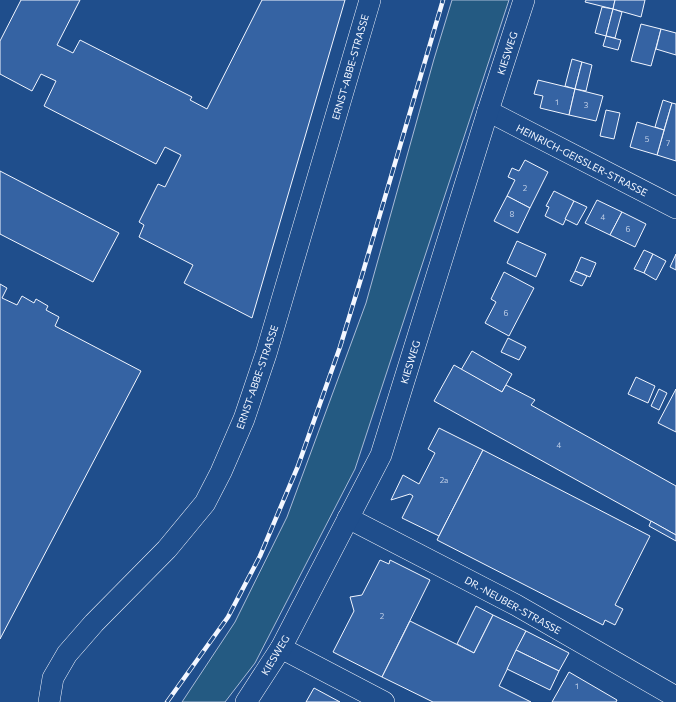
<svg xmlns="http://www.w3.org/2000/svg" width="676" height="702" font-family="Commissioner,sans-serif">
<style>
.green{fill:#245a82;stroke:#a8bbd7}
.building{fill:#3563a3;stroke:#f2f6ff}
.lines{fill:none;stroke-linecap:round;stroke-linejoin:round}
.minor-casing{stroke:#f2f6ff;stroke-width:22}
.minor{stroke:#1f4e8c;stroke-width:21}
.rail-casing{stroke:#f2f6ff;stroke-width:4.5}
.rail{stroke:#1f4e8c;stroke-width:3;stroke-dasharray:9;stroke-linecap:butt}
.labels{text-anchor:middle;stroke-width:3;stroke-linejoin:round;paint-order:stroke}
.number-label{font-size:8px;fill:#c3d1e8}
.street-label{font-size:10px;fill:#f2f6ff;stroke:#1f4e8c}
</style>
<rect width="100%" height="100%" fill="#1f4e8c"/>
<polygon class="green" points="452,0 509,0 355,469 255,663 225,702 182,702 235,622 287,517 366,303 434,59"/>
<g class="building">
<polygon points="21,0 80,0 57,45 73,53 80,40 192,97 190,100 207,109 262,0 345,0 252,318 184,283 193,265 139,237 144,225 139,222 158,184 165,187 181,155 165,147 156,164 44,106 56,81 41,74 32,91 0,74 0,41"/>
<polygon points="586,0 615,0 613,9 585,2"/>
<polygon points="615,0 645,0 641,17 613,9"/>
<polygon points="602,7 613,9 606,36 595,33"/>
<polygon points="613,9 622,12 615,38 606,36"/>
<polygon points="641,24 661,29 651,66 631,61"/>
<polygon points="661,29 676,33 676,55 656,49"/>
<polygon points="606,36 621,40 618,50 603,46"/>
<polygon points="572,59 582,62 575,89 565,86"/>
<polygon points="582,62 592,65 586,91 575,89"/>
<polygon points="538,80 575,89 569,115 540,108 543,96 534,94"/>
<polygon points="575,89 603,96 596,121 569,115"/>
<polygon points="663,100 672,103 664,130 655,127"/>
<polygon points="672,103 676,104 676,161 657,155"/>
<polygon points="606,110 620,113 614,139 600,136"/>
<polygon points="637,122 664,130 657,155 630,147"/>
<polygon points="525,160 548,172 530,208 507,196 515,180 508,177 512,168 519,171"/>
<polygon points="0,171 119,233 93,282 0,234"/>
<polygon points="554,191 574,201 563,225 545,216 549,207 546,206"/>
<polygon points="507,196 530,208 518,233 494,221"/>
<polygon points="597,200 622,212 610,235 585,223"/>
<polygon points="574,201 587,207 577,225 565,219"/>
<polygon points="622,212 646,224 635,247 610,235"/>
<polygon points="517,241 546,254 536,277 507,263"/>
<polygon points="644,250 653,254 644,273 634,269"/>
<polygon points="653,254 666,261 656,280 644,273"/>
<polygon points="676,254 676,270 670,267"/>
<polygon points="581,257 596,263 590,277 575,271"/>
<polygon points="575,271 587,276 582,286 570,281"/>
<polygon points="504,272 534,288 509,336 485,323 496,302 491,299"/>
<polygon points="0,284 7,288 2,298 17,305 22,296 34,303 36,299 48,306 46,310 59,317 55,326 141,371 0,639"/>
<polygon points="508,338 526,347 519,360 501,352"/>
<polygon points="472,351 512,374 502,392 461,370"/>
<polygon points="454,365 502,392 506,385 535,400 531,405 676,486 676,535 434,401"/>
<polygon points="636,377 655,386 648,403 628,394"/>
<polygon points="659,389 667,393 659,410 651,406"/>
<polygon points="676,389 676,432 658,423"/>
<polygon points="439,428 483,450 439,536 402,518 413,496 410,494 391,500 403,475 419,484 435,453 428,449"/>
<polygon points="483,450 650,536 615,605 623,609 615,625 605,620 603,625 437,540"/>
<polygon points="651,521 676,535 676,541 649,526"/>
<polygon points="380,560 389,564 390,560 430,580 382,677 333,652 354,611 350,597 362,595"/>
<polygon points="476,606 493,615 474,653 457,644"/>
<polygon points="493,615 526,631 499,686 531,702 433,702 382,677 410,621 474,653"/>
<polygon points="526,631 569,653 559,671 516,650"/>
<polygon points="516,650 559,671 550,690 507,669"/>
<polygon points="569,672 617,700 616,702 552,702"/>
<polygon points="314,688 340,702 306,702"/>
</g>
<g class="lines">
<defs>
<g id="minor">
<polyline points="488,111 676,208"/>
<polyline points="348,518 516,605 676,697"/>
<polyline points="281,648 384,702"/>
<polyline points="49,702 53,678 67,654 94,623 167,549 205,503 221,472 244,419 266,354 370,0"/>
<polyline points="246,702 281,648 381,455 488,111 524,0"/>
</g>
</defs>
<use href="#minor" class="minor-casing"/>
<use href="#minor" class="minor"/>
<defs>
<polyline id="rail" points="167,702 228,617 260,556 298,466 340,347 363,272 443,0"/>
</defs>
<use href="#rail" class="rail-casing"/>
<use href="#rail" class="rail"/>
</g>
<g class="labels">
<g class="number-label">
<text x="557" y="105">1</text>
<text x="586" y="108">3</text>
<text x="647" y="142">5</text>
<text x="668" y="146">7</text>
<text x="525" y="191">2</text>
<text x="512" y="217">8</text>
<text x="603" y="220">4</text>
<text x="628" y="232">6</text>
<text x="506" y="316">6</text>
<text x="559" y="448">4</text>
<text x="444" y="483">2a</text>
<text x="382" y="619">2</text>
<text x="577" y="689">1</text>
</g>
<g class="street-label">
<text transform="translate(507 53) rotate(-72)" y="4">KIESWEG</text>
<text transform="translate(350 67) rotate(-74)" y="4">ERNST-ABBE-STRASSE</text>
<text transform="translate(582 160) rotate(27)" y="4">HEINRICH-GEISSLER-STRASSE</text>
<text transform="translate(410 362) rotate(-73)" y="4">KIESWEG</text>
<text transform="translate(257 377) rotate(-71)" y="4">ERNST-ABBE-STRASSE</text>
<text transform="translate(513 605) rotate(29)" y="4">DR.-NEUBER-STRASSE</text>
<text transform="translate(275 655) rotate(-59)" y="4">KIESWEG</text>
</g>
</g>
</svg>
